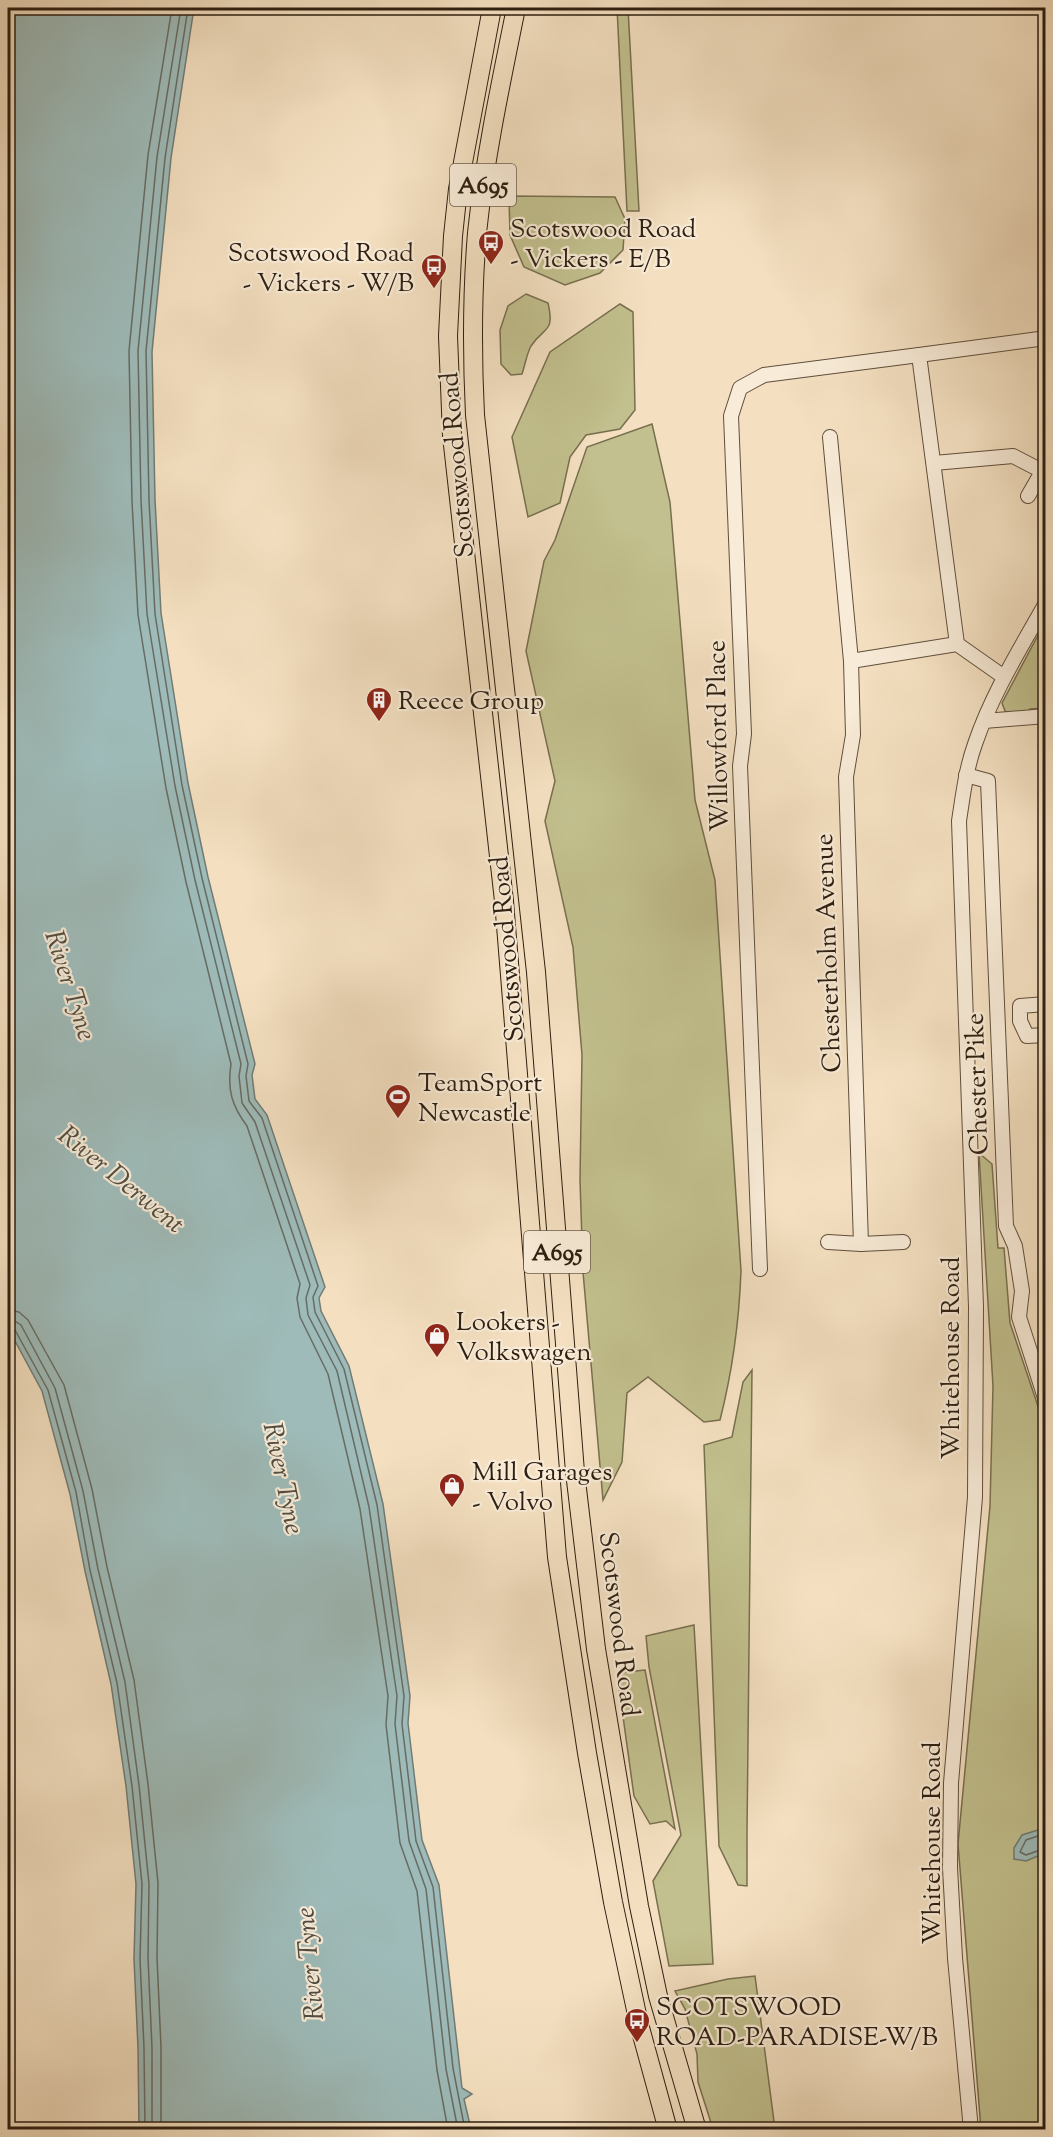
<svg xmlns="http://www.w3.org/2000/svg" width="1053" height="2137" font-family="'Sorts Mill Goudy',serif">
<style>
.green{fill:#c2c08e;stroke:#786f4f;stroke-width:1.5}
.water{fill:#9ebbb9;stroke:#717c75;stroke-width:1.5}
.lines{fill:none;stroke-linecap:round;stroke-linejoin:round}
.shore{stroke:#666c64;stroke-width:1.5}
.minor-casing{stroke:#5f4e3c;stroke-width:16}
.major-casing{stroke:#2d1e10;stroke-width:20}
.minor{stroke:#f8ebd7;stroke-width:14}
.major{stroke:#f4e0c1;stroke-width:18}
.labels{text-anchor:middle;stroke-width:4.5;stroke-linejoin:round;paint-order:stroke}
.shield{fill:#f8ebd7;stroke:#6a5c4c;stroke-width:1.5}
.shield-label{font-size:24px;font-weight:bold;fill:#2d1e10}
.poi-label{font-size:26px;fill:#2d1e10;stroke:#f8ebd7;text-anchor:start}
.street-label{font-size:26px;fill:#2d1e10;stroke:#f8ebd7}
.water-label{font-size:27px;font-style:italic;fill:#4f4d43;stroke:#f8ebd7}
</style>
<rect width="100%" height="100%" fill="#f4e0c1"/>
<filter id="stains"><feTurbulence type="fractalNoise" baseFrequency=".00333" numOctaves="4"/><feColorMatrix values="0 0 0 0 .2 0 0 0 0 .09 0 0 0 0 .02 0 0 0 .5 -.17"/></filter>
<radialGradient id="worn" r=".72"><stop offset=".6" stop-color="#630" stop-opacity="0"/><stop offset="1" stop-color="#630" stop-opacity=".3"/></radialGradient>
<g class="green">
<polygon points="617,8 628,8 639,211 627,211"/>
<polygon points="509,196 615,197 625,219 623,250 600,273 565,285 524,267 510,235"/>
<path d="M 526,294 L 548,303 C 555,334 544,326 531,346 C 527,353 525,365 522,374 L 511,375 L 501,364 L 500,330 L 508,306 Z"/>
<polygon points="620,304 633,312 635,410 620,429 586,435 570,457 560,503 528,517 512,437 550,352"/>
<path d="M 652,424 L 670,502 L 695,800 L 715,880 L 741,1271 C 739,1324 733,1369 720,1420 L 704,1422 L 648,1377 L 627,1393 L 622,1462 L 603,1500 L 583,1272 L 580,1180 L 582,1055 L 573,947 L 545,821 L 555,781 L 526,651 L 544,561 L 555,540 L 587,447 Z"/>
<polygon points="1045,622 1045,708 1030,709 1026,714 1011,715 1005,711 1002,703"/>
<polygon points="979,1153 992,1164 998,1248 1004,1248 1010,1323 1045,1427 1045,2129 981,2129 958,1844 990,1506 993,1386"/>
<polygon points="752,1370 747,1833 747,1886 738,1885 719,1846 704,1445 732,1437 743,1382"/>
<polygon points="694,1625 713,1964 669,1966 653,1881 681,1835 649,1667 646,1636"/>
<polygon points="645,1670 675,1829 666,1821 650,1824 634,1796 617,1673"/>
<polygon points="755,1976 775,2129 713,2129 698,2082 697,2054 685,2009 675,1991 728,1979"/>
</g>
<g class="water">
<polygon points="8,8 194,8 171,158 152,352 155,500 161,613 188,783 208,877 255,1064 252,1075 255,1099 267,1115 325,1287 319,1298 321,1311 349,1366 383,1504 410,1696 408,1723 422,1840 439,1885 462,2088 472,2094 464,2099 471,2129 139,2129 138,2048 134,1959 136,1884 126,1786 111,1684 85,1571 70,1494 42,1391 8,1328"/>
<polygon points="1038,1830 1045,1830 1045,1853 1026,1861 1014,1859 1014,1848 1022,1835"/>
</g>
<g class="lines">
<g class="shore">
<path d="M 172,8 L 148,155 L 129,351 L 132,501 L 138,615 L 166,788 L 186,882 L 231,1064 C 227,1090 232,1106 247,1126 L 300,1284 L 297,1298 L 300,1317 L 328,1374 L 360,1509 L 388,1696 L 386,1725 L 400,1843 L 417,1891 L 437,2070 L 448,2130"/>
<polyline points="181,8 157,157 138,351 141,500 147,614 175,786 195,880 241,1064 239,1076 242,1103 255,1122 310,1285 306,1298 308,1315 337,1371 369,1507 397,1696 395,1724 409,1841 426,1889 446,2069 458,2130"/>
<polyline points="188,8 165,158 146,351 149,500 155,614 182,785 202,878 248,1064 246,1076 249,1101 262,1118 318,1286 313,1297 315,1312 344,1369 377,1505 404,1696 402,1724 416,1841 433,1887 453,2068 465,2130"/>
<polyline points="8,1310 19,1312 28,1320 64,1385 92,1489 107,1567 134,1680 148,1784 158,1883 157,1958 161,2047 161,2130"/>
<polyline points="8,1319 15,1321 21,1325 55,1388 83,1491 98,1569 125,1682 139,1785 149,1884 148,1958 152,2048 152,2130"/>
<polyline points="8,1327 15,1330 48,1390 76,1492 90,1570 117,1683 132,1786 142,1884 140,1959 144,2048 145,2130"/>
<polyline points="1046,1836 1038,1836 1026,1840 1020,1852 1026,1855 1046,1848"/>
</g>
<defs>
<g id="minor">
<polyline points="830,437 851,661 957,644 1004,677"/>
<polyline points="934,463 1013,456 1042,471"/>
<polyline points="1028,496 1046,465"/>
<polyline points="957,644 919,355 1046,338"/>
<polyline points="851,661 853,735 846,777 861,1244"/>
<polyline points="984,721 1046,716"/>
<polyline points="966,775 988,781 1006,1226 1015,1246 1022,1291 1019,1317 1046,1401"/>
<polyline points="1046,1004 1020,1006 1020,1021 1027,1036 1046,1035"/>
<polyline points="828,1242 861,1244 903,1242"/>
<polyline points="760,1269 740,766 744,734 731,416 740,388 764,375 919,355"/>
<path d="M 971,2130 L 955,1958 L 950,1868 L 951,1783 L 975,1497 L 976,1307 L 959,821 C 963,795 966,769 975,744 C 992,694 1020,649 1046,603"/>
</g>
<g id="major">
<polyline points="492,8 458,189 453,236 448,336 452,436 504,901 557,1557 587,1753 613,1902 639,2024 668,2130"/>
<path d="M 516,8 C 501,82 485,157 477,233 C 472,294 472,354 475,415 L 536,972 L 575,1472 L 596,1649 L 639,1906 L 658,1996 L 697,2130"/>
</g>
</defs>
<use href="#minor" class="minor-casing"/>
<use href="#major" class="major-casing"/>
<use href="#minor" class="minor"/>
<use href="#major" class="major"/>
</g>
<defs>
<symbol id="bus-pin" viewBox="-11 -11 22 30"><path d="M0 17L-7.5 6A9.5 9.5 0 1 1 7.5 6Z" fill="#8f2418" stroke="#f8ebd7"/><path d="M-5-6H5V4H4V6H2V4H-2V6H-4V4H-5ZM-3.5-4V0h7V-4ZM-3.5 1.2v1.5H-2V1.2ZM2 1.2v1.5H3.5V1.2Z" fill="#fff"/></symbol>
<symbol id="building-pin" viewBox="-11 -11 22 30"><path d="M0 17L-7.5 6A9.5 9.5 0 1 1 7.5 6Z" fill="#8f2418" stroke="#f8ebd7"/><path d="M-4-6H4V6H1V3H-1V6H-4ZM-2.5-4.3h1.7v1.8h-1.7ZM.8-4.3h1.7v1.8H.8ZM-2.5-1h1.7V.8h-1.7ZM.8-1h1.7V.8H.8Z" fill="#fff"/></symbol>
<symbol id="stadium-pin" viewBox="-11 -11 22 30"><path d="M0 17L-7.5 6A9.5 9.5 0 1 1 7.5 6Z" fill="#8f2418" stroke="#f8ebd7"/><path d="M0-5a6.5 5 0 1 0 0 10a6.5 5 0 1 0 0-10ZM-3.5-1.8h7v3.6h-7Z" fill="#fff"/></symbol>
<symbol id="shop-pin" viewBox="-11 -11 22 30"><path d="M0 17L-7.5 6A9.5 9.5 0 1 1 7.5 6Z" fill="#8f2418" stroke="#f8ebd7"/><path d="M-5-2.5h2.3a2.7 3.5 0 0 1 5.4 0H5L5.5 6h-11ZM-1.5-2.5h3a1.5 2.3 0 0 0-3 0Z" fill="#fff"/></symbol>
</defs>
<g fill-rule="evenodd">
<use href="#bus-pin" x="476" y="228" width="30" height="40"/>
<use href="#bus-pin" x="419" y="252" width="30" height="40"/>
<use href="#building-pin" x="364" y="685" width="30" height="40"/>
<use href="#stadium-pin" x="383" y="1082" width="30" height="40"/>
<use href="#shop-pin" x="422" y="1321" width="30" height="40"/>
<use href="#shop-pin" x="437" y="1471" width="30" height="40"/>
<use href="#bus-pin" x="622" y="2006" width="30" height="40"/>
</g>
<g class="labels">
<g class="shield">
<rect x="450" y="164" width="66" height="42" rx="4.5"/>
<rect x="524" y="1231" width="66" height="42" rx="4.5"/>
</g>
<g class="shield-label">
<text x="483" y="193">A695</text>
<text x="557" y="1260">A695</text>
</g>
<g class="poi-label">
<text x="510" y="237">Scotswood Road<tspan x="510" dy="30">- Vickers - E/B</tspan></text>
<text x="414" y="261" text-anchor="end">Scotswood Road<tspan x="414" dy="30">- Vickers - W/B</tspan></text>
<text x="398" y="709">Reece Group</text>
<text x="418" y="1091">TeamSport<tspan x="418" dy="30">Newcastle</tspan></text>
<text x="456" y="1330">Lookers -<tspan x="456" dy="30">Volkswagen</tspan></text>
<text x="472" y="1480">Mill Garages<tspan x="472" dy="30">- Volvo</tspan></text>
<text x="656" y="2015">SCOTSWOOD<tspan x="656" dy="30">ROAD-PARADISE-W/B</tspan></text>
</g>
<g class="street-label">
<text transform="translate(456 465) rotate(-95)" y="9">Scotswood Road</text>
<text transform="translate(717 736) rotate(-91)" y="9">Willowford Place</text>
<text transform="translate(506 949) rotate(-95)" y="9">Scotswood Road</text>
<text transform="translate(827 953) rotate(-92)" y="9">Chesterholm Avenue</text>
<text transform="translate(976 1084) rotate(-92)" y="9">Chester Pike</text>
<text transform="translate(950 1358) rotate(-90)" y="9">Whitehouse Road</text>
<text transform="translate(620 1624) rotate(83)" y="9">Scotswood Road</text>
<text transform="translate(931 1843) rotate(-90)" y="9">Whitehouse Road</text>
</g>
<g class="water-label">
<text transform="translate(71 985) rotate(72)" y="9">River Tyne</text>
<text transform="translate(122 1179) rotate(39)" y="9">River Derwent</text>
<text transform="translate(284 1478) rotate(78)" y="9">River Tyne</text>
<text transform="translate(309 1964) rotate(-95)" y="9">River Tyne</text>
</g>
</g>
<rect width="1053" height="2137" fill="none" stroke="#f4e0c1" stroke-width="30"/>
<rect x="9" y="9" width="1035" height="2119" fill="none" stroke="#2d1e10" stroke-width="3"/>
<rect x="15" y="15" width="1023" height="2107" fill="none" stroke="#2d1e10" stroke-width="1.5"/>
<rect width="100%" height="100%" filter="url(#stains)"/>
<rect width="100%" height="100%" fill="url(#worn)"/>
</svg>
